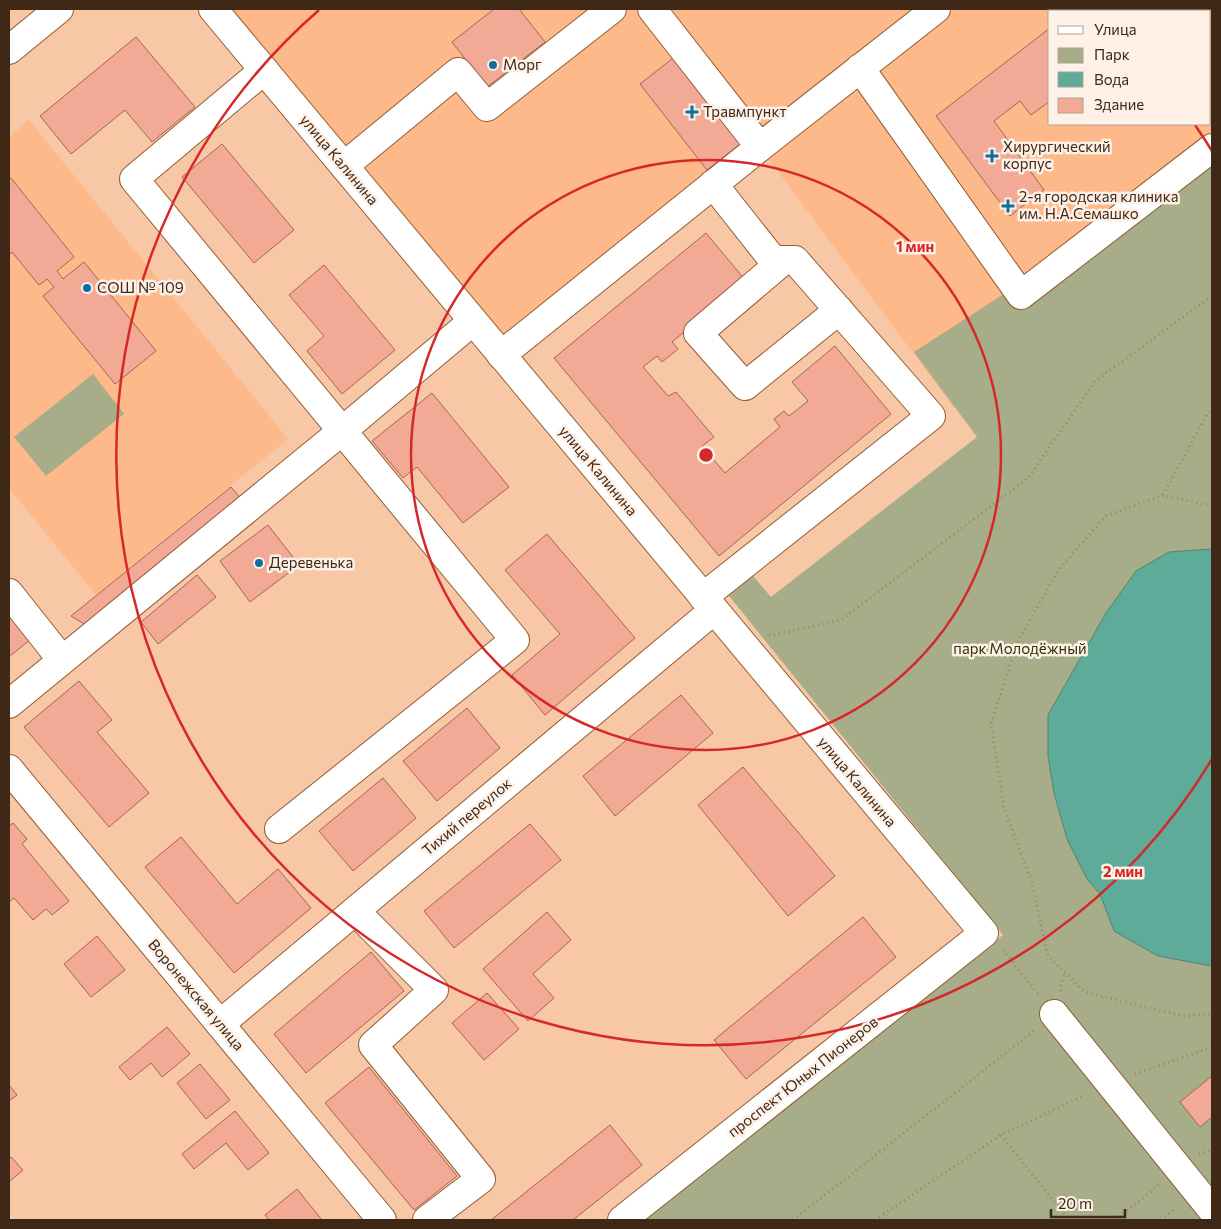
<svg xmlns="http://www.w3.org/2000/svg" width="1221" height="1229" font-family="Commissioner,sans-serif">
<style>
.built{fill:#fdb989;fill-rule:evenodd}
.green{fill:#a6ad88}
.water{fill:#5dab98;stroke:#548471}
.building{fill:#f2aa96;stroke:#a66452}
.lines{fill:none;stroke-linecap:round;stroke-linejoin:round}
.minor-casing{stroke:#935d34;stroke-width:30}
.major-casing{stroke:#935d34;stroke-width:30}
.path{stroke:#a58065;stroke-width:3;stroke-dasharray:1 4;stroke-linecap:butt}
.minor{stroke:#fff;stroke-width:28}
.major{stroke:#fff;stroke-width:28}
.ring{fill:none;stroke:#d62828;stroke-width:2.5}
.poi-dot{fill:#0d6f9d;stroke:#fdf1e8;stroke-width:2}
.labels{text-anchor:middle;stroke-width:5;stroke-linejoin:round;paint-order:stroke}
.poi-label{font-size:15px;fill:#3f2816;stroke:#fdf1e8;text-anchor:start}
.street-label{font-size:15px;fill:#3f2816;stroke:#fdf1e8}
.park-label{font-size:15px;fill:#2f3505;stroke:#fdf1e8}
.centre{fill:#d62828;stroke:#fdf1e8;stroke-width:2.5}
.ring-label{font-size:15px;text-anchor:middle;font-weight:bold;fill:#d62828;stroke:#fdf1e8;stroke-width:5;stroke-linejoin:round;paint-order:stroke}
</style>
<rect width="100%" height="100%" fill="#f8c7a5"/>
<g class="built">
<path d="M 231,9 L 1212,9 L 1212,218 L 954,408 L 765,154 L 518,351 ZM 1050,11 L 1210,11 L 1210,124 L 1050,124 Z"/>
<polygon points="29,120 288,439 96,595 9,488 9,137"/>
</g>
<g class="green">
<polygon points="1212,159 1212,1220 631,1220 1003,935 713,576 740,561 771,597 977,437 914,352"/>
<polygon points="93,374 124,414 46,476 14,437"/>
</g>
<polygon class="water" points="1212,549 1212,966 1158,956 1114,931 1100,894 1087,879 1067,839 1054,793 1048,756 1048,715 1106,613 1136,571 1169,552"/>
<g class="building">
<polygon points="494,9 519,9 545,42 487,87 452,42"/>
<polygon points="1062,9 1140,9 1137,11 1061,11"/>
<polygon points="1143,9 1171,9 1167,11 1145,11"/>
<polygon points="1050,28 1050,101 1031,115 1020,101 994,121 1044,190 1010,216 936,116"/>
<polygon points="136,37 195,107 152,142 125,110 71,154 40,116"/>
<polygon points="677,55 744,141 707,170 640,84"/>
<polygon points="222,144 294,230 254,263 182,177"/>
<polygon points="11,178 74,257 57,271 63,279 84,262 156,351 115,384 43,296 54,287 47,279 39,285 12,252 9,255 9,180"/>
<polygon points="706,233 746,281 672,342 678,349 662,362 657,356 643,367 668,396 676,392 714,437 702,446 725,473 780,427 774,419 784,411 789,416 808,401 792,382 835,346 891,414 719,556 554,358"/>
<polygon points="324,265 395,350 342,394 307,351 324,336 289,295"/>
<polygon points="432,393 509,487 463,523 417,467 403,478 372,441"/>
<polygon points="231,487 242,500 86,625 71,616"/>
<polygon points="268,525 299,565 250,602 220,561"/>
<polygon points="547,534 635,638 545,715 512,675 560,634 505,570"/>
<polygon points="197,575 216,597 158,644 141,622"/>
<polygon points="9,611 31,639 9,657"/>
<polygon points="79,681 112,720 97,732 149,793 109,827 24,727"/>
<polygon points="681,695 713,733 615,816 583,776"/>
<polygon points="467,708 500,748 437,801 403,761"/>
<polygon points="743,767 835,876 788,916 698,805"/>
<polygon points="383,778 416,818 353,871 319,831"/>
<polygon points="13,823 27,839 22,844 69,901 52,915 46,909 33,920 14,898 9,902 9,826"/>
<polygon points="530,824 561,860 454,948 424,911"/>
<polygon points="181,837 237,904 278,869 311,908 234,973 145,867"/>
<polygon points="547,912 571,940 533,974 554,998 528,1021 483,969"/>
<polygon points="863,917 896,957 746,1079 714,1040"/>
<polygon points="97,936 125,970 91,997 64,964"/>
<polygon points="371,952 404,991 306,1073 274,1034"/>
<polygon points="487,993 519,1029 484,1060 452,1023"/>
<polygon points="167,1027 190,1054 162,1077 151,1063 130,1080 119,1067"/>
<polygon points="200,1064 230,1100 206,1119 177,1083"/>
<polygon points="369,1067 457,1176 414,1210 325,1103"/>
<polygon points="1212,1076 1212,1117 1200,1127 1180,1102"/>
<polygon points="9,1085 17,1095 9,1101"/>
<polygon points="235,1111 269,1153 248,1170 226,1143 194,1169 182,1154"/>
<polygon points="610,1125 642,1165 573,1220 491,1220"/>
<polygon points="11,1157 23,1170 9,1182 9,1159"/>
<polygon points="297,1189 322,1220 269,1220 265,1215"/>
</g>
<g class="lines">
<defs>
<g id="minor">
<polyline points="213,9 984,933 622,1220"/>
<polyline points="860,68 1021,295 1212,148"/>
<polyline points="264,70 134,179 515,640 279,829"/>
<polyline points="760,147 936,9"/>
<polyline points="344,166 458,72 487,107 612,9"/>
<polyline points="784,260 698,333 745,386 839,310"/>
<polyline points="501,355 760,147 652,9"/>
<polyline points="9,593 62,660"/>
<polyline points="703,597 931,416 795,260 773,260 713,184"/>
<polyline points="9,704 342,431 473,321"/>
<polyline points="9,769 382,1220"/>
<polyline points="355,911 434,990 373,1045 481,1179 427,1220"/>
<polyline points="1054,1014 1212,1210"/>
<polyline points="220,1024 714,610"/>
</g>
<polyline id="major" points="9,50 59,9"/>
</defs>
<use href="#minor" class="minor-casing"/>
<use href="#major" class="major-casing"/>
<g class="path">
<polyline points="1163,495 1212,405"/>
<polyline points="1212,506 1163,495 1106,516 1059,569 1018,641 991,723 1004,808 1032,883 1048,956 1085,992 1183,1016 1212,1014"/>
<polyline points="769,636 841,620 1028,478 1095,381 1212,296"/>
<polyline points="1003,950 1038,994"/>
<polyline points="1060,991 1064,973"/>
<polyline points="1135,1074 1212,1047"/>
<polyline points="1001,1135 1069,1220"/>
<polyline points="1199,1154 1212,1150"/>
<polyline points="793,1220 1035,1030"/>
<polyline points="875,1220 1001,1135 1085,1095"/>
<polyline points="1115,1220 1159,1185"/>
<polyline points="1161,1220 1176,1208"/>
</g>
<use href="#minor" class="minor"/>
<use href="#major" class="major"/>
</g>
<g class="ring">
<circle cx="706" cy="455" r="295"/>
<path d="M1212 759A590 590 0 1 1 319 10M1195 125A590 590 0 0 1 1212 151"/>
</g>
<g class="poi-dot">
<circle cx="493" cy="65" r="5"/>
<path d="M689.5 104.5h5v5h5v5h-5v5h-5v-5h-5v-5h5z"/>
<path d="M989.5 148.5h5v5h5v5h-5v5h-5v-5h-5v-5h5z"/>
<path d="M1005.5 198.5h5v5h5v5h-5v5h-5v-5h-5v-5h5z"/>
<circle cx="87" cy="288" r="5"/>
<circle cx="259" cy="563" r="5"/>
</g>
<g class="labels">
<g class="poi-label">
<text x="503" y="70">Морг</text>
<text x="703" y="117">Травмпункт</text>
<text x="1003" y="152">Хирургический<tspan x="1003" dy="17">корпус</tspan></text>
<text x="1019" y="202">2-я городская клиника<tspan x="1019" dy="17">им. Н.А.Семашко</tspan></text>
<text x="97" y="293">СОШ № 109</text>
<text x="269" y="568">Деревенька</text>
</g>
<g class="street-label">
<text transform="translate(339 160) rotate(50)" y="5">улица Калинина</text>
<text transform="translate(598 471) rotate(50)" y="5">улица Калинина</text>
<text transform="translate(857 782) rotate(50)" y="5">улица Калинина</text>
<text transform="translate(467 817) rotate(-40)" y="5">Тихий переулок</text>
<text transform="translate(196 995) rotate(50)" y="5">Воронежская улица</text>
<text transform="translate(803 1077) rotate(-38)" y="5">проспект Юных Пионеров</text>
</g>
<g class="park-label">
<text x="1020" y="654">парк Молодёжный</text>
</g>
</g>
<circle cx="706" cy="455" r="8" class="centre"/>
<g class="ring-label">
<text x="915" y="252">1 мин</text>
<text x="1123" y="877">2 мин</text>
</g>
<rect width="1221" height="1229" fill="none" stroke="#3f2816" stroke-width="20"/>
<rect x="1048" y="10" width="162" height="115" fill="#fdf1e8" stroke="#b1a194"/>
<rect x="1058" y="26" width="25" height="8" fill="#ffffff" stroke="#b1a194"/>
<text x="1094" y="35" font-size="15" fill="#3f2816">Улица</text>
<rect x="1058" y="48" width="25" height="15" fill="#a6ad88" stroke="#b1a194"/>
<text x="1094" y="60" font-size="15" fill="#3f2816">Парк</text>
<rect x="1058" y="72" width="25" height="15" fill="#5dab98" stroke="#b1a194"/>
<text x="1094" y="85" font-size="15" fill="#3f2816">Вода</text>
<rect x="1058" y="98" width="25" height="15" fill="#f2aa96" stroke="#b1a194"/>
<text x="1094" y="110" font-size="15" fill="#3f2816">Здание</text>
<path d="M1051 1209v8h74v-8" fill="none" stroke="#3f2816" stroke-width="2.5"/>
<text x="1058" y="1209" font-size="15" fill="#3f2816" stroke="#fdf1e8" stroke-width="4" paint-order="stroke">20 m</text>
</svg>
